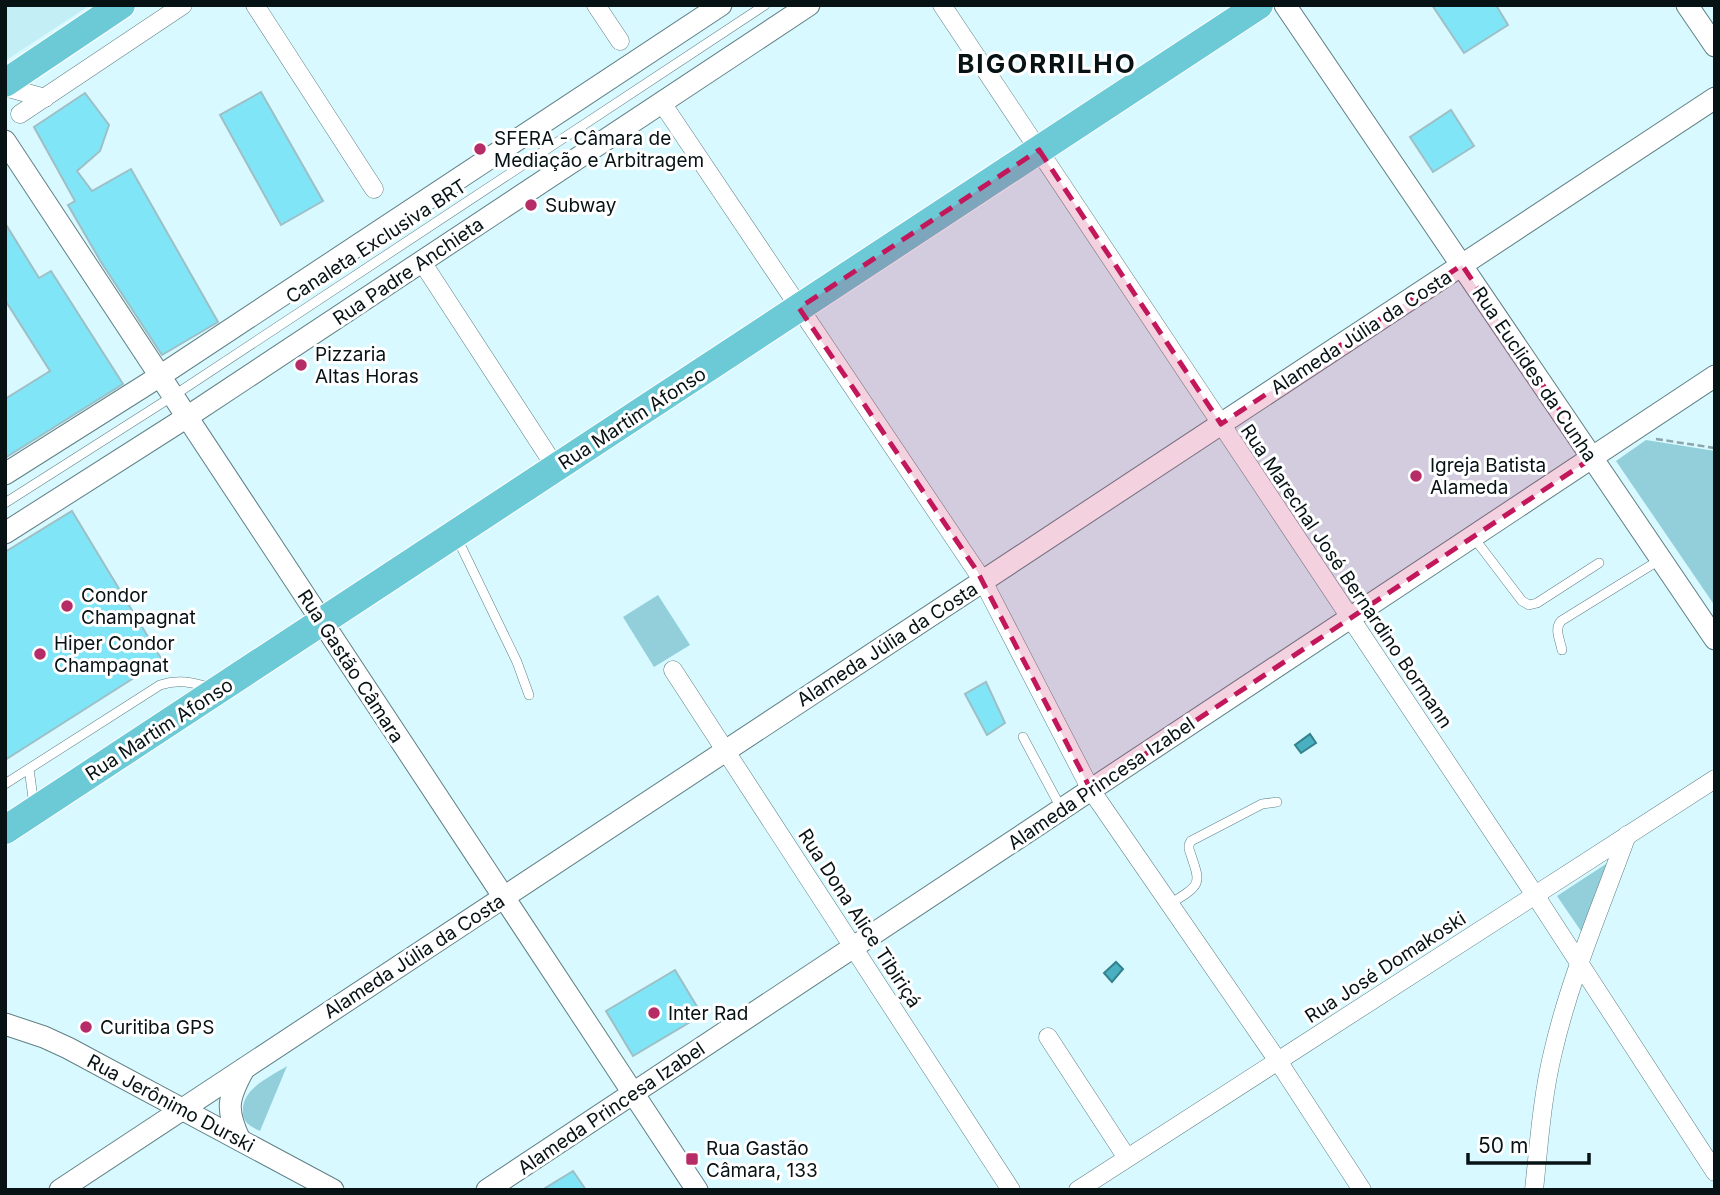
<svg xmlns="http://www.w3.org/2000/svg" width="1720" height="1195" font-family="Inter,sans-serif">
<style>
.built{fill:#c3eef6}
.green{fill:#92cfda}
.water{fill:#48b0c1;stroke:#34818d;stroke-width:2}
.building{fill:#80e5f7;stroke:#9ebfc5;stroke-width:2}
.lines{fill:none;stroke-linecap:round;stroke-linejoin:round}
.service-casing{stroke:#618085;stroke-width:10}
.minor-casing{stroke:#618085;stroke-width:19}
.tertiary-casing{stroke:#618085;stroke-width:23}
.primary-casing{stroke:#fff;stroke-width:30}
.path{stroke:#8ba5aa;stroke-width:2.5;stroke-dasharray:7 3.5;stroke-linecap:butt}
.service{stroke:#fff;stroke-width:9}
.minor{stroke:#fff;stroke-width:18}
.tertiary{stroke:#fff;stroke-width:21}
.primary{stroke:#6ccad6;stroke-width:28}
.marked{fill:#c2185b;fill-opacity:0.2;stroke:#c2185b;stroke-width:5;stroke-dasharray:14 9;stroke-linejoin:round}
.poi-dot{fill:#b62c67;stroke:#fff;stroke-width:2.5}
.labels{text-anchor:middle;stroke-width:6;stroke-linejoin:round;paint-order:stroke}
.poi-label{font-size:19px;fill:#061214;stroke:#fff;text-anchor:start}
.street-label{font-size:19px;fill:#061214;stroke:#fff}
.district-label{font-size:26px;font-weight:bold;letter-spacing:2px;fill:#061214;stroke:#fff}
</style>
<rect width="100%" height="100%" fill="#d7f9ff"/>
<polygon class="built" points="5,5 90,5 5,61"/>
<g class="green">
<polygon points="1646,440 1715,451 1715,606 1616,461"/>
<polygon points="658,595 690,645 654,667 623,617"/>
<polygon points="1609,862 1583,934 1557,896"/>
<path d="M 287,1066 L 260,1131 C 250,1126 243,1123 243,1112 C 241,1089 270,1077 287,1066 Z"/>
</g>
<g class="water">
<polygon points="1310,734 1316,743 1301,753 1295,745"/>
<polygon points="1116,962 1123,969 1112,982 1104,973"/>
</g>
<g class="building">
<polygon points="1432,5 1496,5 1508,25 1464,53"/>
<polygon points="261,92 323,201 281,225 220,115"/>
<polygon points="85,93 109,125 100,151 77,171 92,191 131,169 218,322 162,355 101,262 68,205 75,201 34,127"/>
<polygon points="1451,110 1474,146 1433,172 1410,137"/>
<polygon points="5,223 39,278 51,271 123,384 5,458 5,399 50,371 5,300"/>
<polygon points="72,511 162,660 5,760 5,552"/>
<polygon points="986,682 1005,723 987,735 965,694"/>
<polygon points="675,970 702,1015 633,1056 606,1011"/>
<polygon points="573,1171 586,1190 542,1190"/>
</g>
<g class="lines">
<defs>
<g id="service">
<polyline points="5,503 173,396 765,5"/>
<polyline points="456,536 517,662 529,695"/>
<polyline points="1474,538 1522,601 1529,605 1537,603 1599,563"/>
<path d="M 1562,650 C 1560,640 1554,629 1561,621 L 1661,559"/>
<polyline points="1023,737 1061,808"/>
<polyline points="29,769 34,805"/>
<path d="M 5,784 L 160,685 C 179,679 192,682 211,688"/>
<path d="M 1170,904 C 1203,883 1201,885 1189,849 L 1189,845 L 1191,841 L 1262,804 L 1277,802"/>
</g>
<g id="minor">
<polyline points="255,5 374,189"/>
<polyline points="596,5 620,41"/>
<polyline points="942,5 1535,895 1715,1172"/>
<polyline points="5,87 45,98"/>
<polyline points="662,103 983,581 1091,790 1278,1061 1362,1190"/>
<polyline points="20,114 183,5"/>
<polyline points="422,262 556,468"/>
<polyline points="673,670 1011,1190"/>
<polyline points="1048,1037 1127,1158"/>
<polyline points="1078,1190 1715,779"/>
<path d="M 1534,1190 C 1539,1144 1542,1097 1553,1052 C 1570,978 1601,907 1627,835"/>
</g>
<g id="tertiary">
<polyline points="1285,5 1715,639"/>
<polyline points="1687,5 1715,46"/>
<polyline points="5,141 697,1190"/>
<polyline points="5,474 160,376 721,5"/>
<polyline points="5,533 187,417 809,5"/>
<polyline points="5,1024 44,1037 68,1048 333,1190"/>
<path d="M 240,1140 C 225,1109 228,1098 244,1069"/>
<polyline points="60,1190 1715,98"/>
<polyline points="487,1190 1715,376"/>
</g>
<g id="primary">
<polyline points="5,83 121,5"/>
<polyline points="5,830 1259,5"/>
</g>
</defs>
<use href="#service" class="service-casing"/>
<use href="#minor" class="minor-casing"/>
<use href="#tertiary" class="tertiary-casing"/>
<use href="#primary" class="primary-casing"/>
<polyline class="path" points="1656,439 1715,448"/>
<use href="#service" class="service"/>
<use href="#minor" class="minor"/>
<use href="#tertiary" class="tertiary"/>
<use href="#primary" class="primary"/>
</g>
<path class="marked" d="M 1039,150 L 1221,424 L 1462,265 L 1592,458 L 1091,790 L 977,571 L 799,308 Z"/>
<g class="poi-dot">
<circle cx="480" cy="149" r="7"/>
<circle cx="531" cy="205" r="7"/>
<circle cx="301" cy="365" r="7"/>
<circle cx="1416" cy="476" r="7"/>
<circle cx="67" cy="606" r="7"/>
<circle cx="40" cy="654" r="7"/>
<circle cx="654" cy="1013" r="7"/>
<circle cx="86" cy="1027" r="7"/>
<rect x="685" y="1152" width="14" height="14" rx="3.5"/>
</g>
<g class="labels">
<g class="poi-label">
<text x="494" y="145">SFERA - Câmara de<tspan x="494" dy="22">Mediação e Arbitragem</tspan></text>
<text x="545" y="212">Subway</text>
<text x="315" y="361">Pizzaria<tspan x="315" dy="22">Altas Horas</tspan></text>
<text x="1430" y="472">Igreja Batista<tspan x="1430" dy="22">Alameda</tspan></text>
<text x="81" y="602">Condor<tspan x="81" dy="22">Champagnat</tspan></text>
<text x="54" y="650">Hiper Condor<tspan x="54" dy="22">Champagnat</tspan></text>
<text x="668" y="1020">Inter Rad</text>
<text x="100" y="1034">Curitiba GPS</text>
<text x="706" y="1155">Rua Gastão<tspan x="706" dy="22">Câmara, 133</tspan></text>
</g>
<g class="street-label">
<text transform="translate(376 241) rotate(-33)" y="7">Canaleta Exclusiva BRT</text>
<text transform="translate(408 271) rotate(-34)" y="7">Rua Padre Anchieta</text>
<text transform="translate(1361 332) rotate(-33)" y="7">Alameda Júlia da Costa</text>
<text transform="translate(1535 374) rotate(56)" y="7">Rua Euclides da Cunha</text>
<text transform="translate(632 418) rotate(-33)" y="7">Rua Martim Afonso</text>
<text transform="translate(1347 576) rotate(56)" y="7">Rua Marechal José Bernardino Bormann</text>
<text transform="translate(887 644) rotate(-33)" y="7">Alameda Júlia da Costa</text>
<text transform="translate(351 666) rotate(57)" y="7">Rua Gastão Câmara</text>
<text transform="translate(159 729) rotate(-33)" y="7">Rua Martim Afonso</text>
<text transform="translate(1101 783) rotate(-34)" y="7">Alameda Princesa Izabel</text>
<text transform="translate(860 918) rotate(57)" y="7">Rua Dona Alice Tibiriçá</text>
<text transform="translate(414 956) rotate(-33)" y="7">Alameda Júlia da Costa</text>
<text transform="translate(1385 967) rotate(-33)" y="7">Rua José Domakoski</text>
<text transform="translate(171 1103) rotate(28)" y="7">Rua Jerônimo Durski</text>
<text transform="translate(611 1108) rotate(-34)" y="7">Alameda Princesa Izabel</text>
</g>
<g class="district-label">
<text x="1047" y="73">BIGORRILHO</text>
</g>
</g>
<rect width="1720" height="1195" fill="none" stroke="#061214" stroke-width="14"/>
<path d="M1468 1153v10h121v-10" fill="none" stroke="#061214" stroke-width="3.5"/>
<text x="1478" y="1153" font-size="21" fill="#061214" stroke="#ffffff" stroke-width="5" paint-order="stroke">50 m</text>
</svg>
